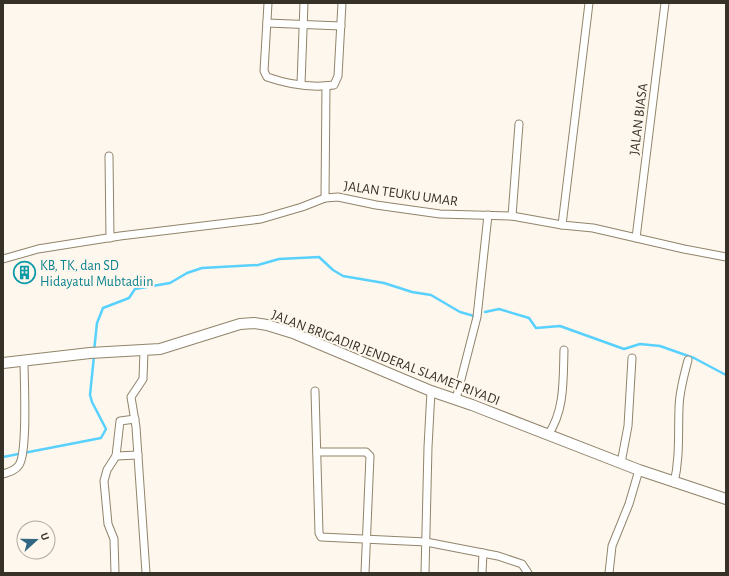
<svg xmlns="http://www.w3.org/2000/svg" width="729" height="576" font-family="'Alegreya Sans',sans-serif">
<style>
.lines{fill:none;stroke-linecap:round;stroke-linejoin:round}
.stream{stroke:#59d1fe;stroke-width:2.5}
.minor-casing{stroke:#91846b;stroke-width:9}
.secondary-casing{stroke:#91846b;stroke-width:12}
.minor{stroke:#fff;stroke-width:7}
.secondary{stroke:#fff;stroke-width:10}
.labels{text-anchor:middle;stroke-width:4;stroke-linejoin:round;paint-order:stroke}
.street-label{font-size:14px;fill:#373227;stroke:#fdf7ed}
.culture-label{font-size:14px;fill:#0d838f;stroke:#fdf7ed;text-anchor:start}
</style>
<rect width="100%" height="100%" fill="#fdf7ed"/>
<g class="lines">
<g class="stream">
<polyline points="485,312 499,309 529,318 536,328 560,326 624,349 640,344 660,346 694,358 726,375"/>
<polyline points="94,351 97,323 103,308 129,298 135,289 170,283 187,273 202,268 258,265 279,259 319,257 333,270 343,276 384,283 412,292 431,295 460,312 474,316"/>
<polyline points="3,457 101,438 106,429 92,402 90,395 94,356"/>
</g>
<defs>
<g id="minor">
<path d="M 268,3 L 264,71 L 267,77 C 287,84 312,88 334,85 L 338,76 L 342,3"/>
<polyline points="267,23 341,26"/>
<polyline points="301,84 304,3"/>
<polyline points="109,156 110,238"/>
<polyline points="325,198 326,86"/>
<polyline points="512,216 519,124"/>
<polyline points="562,225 589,3"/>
<polyline points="636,238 665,3"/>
<polyline points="3,259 38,249 120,236 261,219 302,207 325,198 338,197 376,205 440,214 512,216 562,225 593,228 684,249 726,257"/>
<polyline points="144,351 143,379 131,397 136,427 146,573"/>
<polyline points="315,391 319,533 321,537 426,542 498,556 522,564 528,573"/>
<polyline points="456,399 477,317 488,215"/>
<path d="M 548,435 C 565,410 563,380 564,350"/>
<polyline points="317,452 366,452 370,456 365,573"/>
<polyline points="116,456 138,455"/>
<polyline points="621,463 628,426 632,358"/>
<path d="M 3,474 C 9,472 15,471 19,465 C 28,452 24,380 24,361"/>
<path d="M 674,483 C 680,458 678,434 679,409 C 679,392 684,376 688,360"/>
<polyline points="115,573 114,539 108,524 104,481 107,470 116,456 120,421 135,419"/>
<polyline points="425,573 428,447 431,391"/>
<polyline points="482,573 483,553"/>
<polyline points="609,573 612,546 629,504 639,470"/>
</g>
<polyline id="secondary" points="3,363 90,353 160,349 240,324 254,323 267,325 293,333 431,391 472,405 639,470 726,499"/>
</defs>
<use href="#minor" class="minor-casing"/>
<use href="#secondary" class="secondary-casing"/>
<use href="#minor" class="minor"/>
<use href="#secondary" class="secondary"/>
</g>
<defs>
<symbol id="building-ring" viewBox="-11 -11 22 22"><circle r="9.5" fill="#fdf7ed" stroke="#0f9aa8" stroke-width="1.5"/><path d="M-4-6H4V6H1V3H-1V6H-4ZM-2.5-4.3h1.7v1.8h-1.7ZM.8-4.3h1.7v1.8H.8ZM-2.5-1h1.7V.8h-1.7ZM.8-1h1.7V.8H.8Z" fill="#0f9aa8"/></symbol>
</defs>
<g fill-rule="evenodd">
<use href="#building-ring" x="12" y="260" width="25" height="25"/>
</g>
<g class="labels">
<g class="street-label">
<text transform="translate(638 119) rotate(-83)" y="5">JALAN BIASA</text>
<text transform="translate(401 193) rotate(8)" y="5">JALAN TEUKU UMAR</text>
<text transform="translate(386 357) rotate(21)" y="5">JALAN BRIGADIR JENDERAL SLAMET RIYADI</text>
</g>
<g class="culture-label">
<text x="40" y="270">KB, TK, dan SD<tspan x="40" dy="16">Hidayatul Mubtadiin</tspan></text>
</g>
</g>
<rect width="729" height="576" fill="none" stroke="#373227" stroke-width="8"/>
<g transform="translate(36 540) rotate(69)"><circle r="19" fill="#fdf7ed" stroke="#aea89e"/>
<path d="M0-3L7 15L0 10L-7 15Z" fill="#306682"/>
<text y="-6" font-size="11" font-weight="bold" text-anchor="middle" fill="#373227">U</text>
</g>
</svg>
